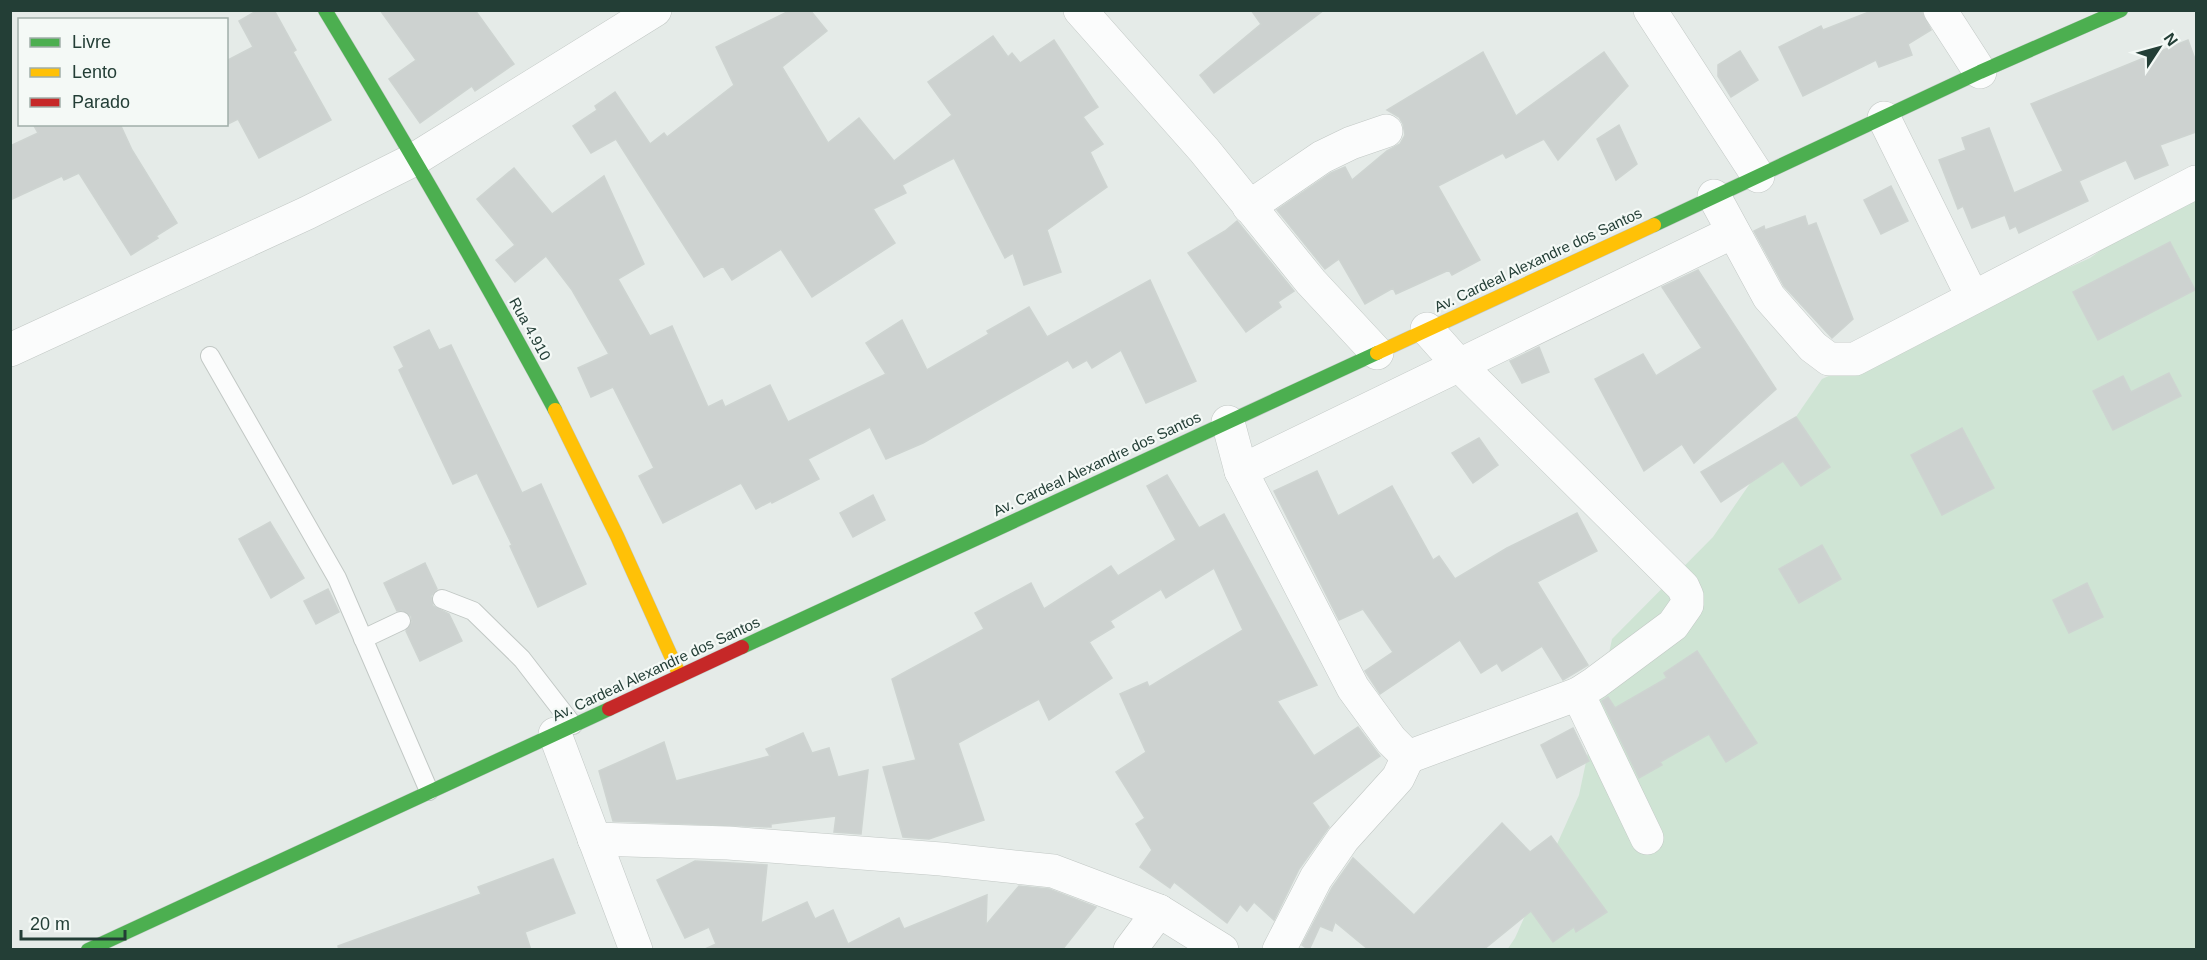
<svg xmlns="http://www.w3.org/2000/svg" width="2207" height="960" font-family="Helvetica,sans-serif">
<style>
.green{fill:#cfe4d4}
.building{fill:#cdd2d0;stroke:#ced4d1;stroke-width:1.5}
.lines{fill:none;stroke-linecap:round;stroke-linejoin:round}
.lane-casing{stroke:#c2c8c5;stroke-width:20}
.street-casing{stroke:#c2c8c5;stroke-width:34}
.fast-casing{stroke:#c1c9c5;stroke-width:15}
.slow-casing{stroke:#c1c9c5;stroke-width:15}
.jam-casing{stroke:#c1c9c5;stroke-width:15}
.lane{stroke:#fbfcfc;stroke-width:18}
.street{stroke:#fbfcfc;stroke-width:33}
.fast{stroke:#4caf50;stroke-width:14}
.slow{stroke:#ffc107;stroke-width:14}
.jam{stroke:#c62828;stroke-width:14}
.labels{text-anchor:middle;stroke-width:4.5;stroke-linejoin:round;paint-order:stroke}
.street-label{font-size:15px;fill:#233e36;stroke:#f4f9f6}
</style>
<rect width="100%" height="100%" fill="#e5ebe8"/>
<polygon class="green" points="2196,183 2196,949 1507,950 1515,938 1579,795 1612,639 1713,537 1822,379 2090,258"/>
<g class="building">
<polygon points="258,10 274,10 296,50 293,52 331,120 259,158 238,119 226,125 226,61 253,47 239,21"/>
<polygon points="380,10 475,10 514,64 475,91 472,86 420,123 389,79 416,60"/>
<polygon points="791,10 810,10 827,31 782,67 828,143 859,118 894,161 952,115 928,82 993,36 1008,57 1012,53 1020,63 1054,40 1098,107 1083,117 1103,144 1090,152 1107,187 1047,230 1061,272 1024,285 1013,253 1005,258 954,158 902,185 906,193 873,209 895,243 812,297 781,249 732,280 723,266 704,277 616,139 591,153 573,126 597,110 595,106 615,92 650,144 664,133 667,137 734,85 716,47"/>
<polygon points="1251,10 1324,10 1214,93 1200,75 1261,24"/>
<polygon points="1874,10 1921,10 1931,30 1908,44 1912,55 1879,67 1876,60 1803,96 1779,47 1821,26 1823,30"/>
<polygon points="2188,40 2196,62 2196,132 2160,145 2168,165 2135,179 2126,160 2079,181 2088,201 2019,233 2016,226 2010,229 2005,215 1972,228 1963,206 1958,209 1939,160 1966,150 1962,138 1989,128 2014,193 2063,171 2031,104"/>
<polygon points="1740,51 1758,80 1731,97 1718,76 1718,65"/>
<polygon points="1483,52 1516,116 1604,52 1628,86 1558,160 1544,139 1506,158 1503,153 1438,186 1480,260 1452,275 1449,270 1396,294 1393,288 1365,304 1339,259 1325,269 1277,210 1331,173 1345,167 1352,180 1387,151 1400,144 1405,135 1403,124 1399,117 1387,110"/>
<polygon points="33,124 120,124 132,150 177,223 156,236 158,238 131,255 79,173 64,180 62,176 10,200 10,146 38,133"/>
<polygon points="1619,125 1637,164 1616,180 1597,139"/>
<polygon points="514,168 552,214 604,176 644,264 618,279 650,336 672,326 708,407 722,400 725,407 770,385 788,422 886,374 866,343 902,320 927,370 989,334 987,331 1029,307 1047,337 1150,280 1196,381 1146,403 1121,350 1092,368 1087,360 1073,368 1068,360 923,443 886,459 870,427 808,459 819,479 772,503 771,501 756,509 741,483 663,523 639,476 654,468 613,387 591,397 578,368 609,354 572,290 546,256 515,282 496,260 515,245 477,199"/>
<polygon points="1891,186 1908,221 1881,234 1864,200"/>
<polygon points="1805,216 1808,226 1816,223 1853,319 1832,338 1784,286 1754,231 1764,226 1765,230"/>
<polygon points="1237,221 1294,291 1278,302 1281,307 1246,332 1188,253 1225,231"/>
<polygon points="2170,242 2195,290 2098,340 2073,292"/>
<polygon points="1698,270 1776,389 1694,463 1682,444 1644,471 1595,379 1643,354 1656,376 1702,348 1662,287"/>
<polygon points="429,330 439,350 451,345 522,493 541,484 586,584 538,607 510,546 512,545 477,473 453,484 399,370 404,367 394,347"/>
<polygon points="1539,347 1549,372 1522,383 1510,361"/>
<polygon points="2169,373 2181,396 2113,430 2093,391 2123,376 2131,392"/>
<polygon points="1796,417 1830,467 1801,486 1783,461 1721,502 1701,472"/>
<polygon points="1962,428 1994,488 1942,515 1911,455"/>
<polygon points="1479,438 1498,465 1473,483 1452,453"/>
<polygon points="1317,471 1338,516 1392,486 1433,560 1439,556 1455,579 1507,548 1577,513 1597,551 1537,582 1588,665 1563,680 1542,646 1502,671 1497,663 1481,673 1460,640 1380,694 1365,671 1393,652 1363,609 1339,620 1274,491"/>
<polygon points="1167,475 1199,528 1224,514 1317,685 1277,701 1314,756 1358,727 1380,756 1312,803 1329,827 1299,869 1274,920 1254,902 1247,911 1240,904 1227,923 1174,882 1170,888 1140,867 1152,850 1136,824 1145,818 1116,772 1146,752 1120,694 1147,682 1149,687 1243,630 1214,568 1166,598 1161,589 1110,621 1114,627 1089,642 1112,678 1049,720 1039,699 958,743 984,820 929,839 903,837 883,767 916,760 892,679 984,629 975,613 1031,583 1044,609 1111,566 1118,576 1176,540 1147,486"/>
<polygon points="873,495 885,520 853,537 840,513"/>
<polygon points="270,522 304,578 271,598 239,539"/>
<polygon points="1822,545 1841,579 1799,603 1779,569"/>
<polygon points="425,563 437,589 431,596 433,606 449,614 462,641 420,661 406,631 412,622 411,616 402,610 397,611 384,583"/>
<polygon points="2087,583 2103,617 2069,633 2053,600"/>
<polygon points="328,589 339,612 316,624 304,601"/>
<polygon points="1697,651 1757,743 1726,762 1709,734 1660,762 1662,765 1639,778 1602,701 1608,697 1615,708 1667,678 1664,673"/>
<polygon points="1573,728 1589,761 1557,778 1541,745"/>
<polygon points="803,733 812,753 829,748 838,777 868,770 861,834 834,832 836,816 771,824 771,827 613,821 599,771 664,742 676,781 770,756 766,749"/>
<polygon points="1502,823 1530,852 1551,836 1607,912 1576,932 1574,927 1553,942 1531,911 1483,950 1369,950 1335,922 1332,931 1320,926 1309,950 1302,945 1332,888 1353,858 1414,915"/>
<polygon points="553,859 575,913 525,932 531,950 339,950 338,946 481,894 478,887"/>
<polygon points="695,861 767,865 761,923 807,902 815,919 833,910 848,944 899,918 904,929 987,895 986,925 1019,886 1049,889 1096,907 1062,950 703,950 716,944 709,927 685,938 657,880"/>
</g>
<g class="lines">
<defs>
<g id="lane">
<polyline points="210,356 337,578 429,791"/>
<polyline points="442,599 473,611 522,659 573,725"/>
<polyline points="363,639 401,621"/>
</g>
<g id="street">
<polyline points="1080,10 1204,150 1311,282 1377,353"/>
<polyline points="1650,10 1758,176"/>
<polyline points="1940,10 1980,72"/>
<polyline points="1884,118 1972,296"/>
<polyline points="1714,196 1769,297 1813,347 1829,359 1855,359 2196,182"/>
<polyline points="1249,207 1322,157 1351,143 1386,131"/>
<polyline points="10,350 307,213 415,159 655,10"/>
<polyline points="1228,422 1241,471 1353,688 1391,740 1408,757 1398,778 1343,839 1316,878 1279,950"/>
<polyline points="1241,471 1733,232"/>
<polyline points="1578,694 1647,838"/>
<polyline points="555,734 636,950"/>
<polyline points="1408,757 1578,694 1595,683 1673,625 1687,605 1687,596 1683,587 1459,365 1427,329"/>
<polyline points="594,839 728,843 941,859 1053,871 1159,911 1222,950"/>
<polyline points="1130,950 1159,911"/>
</g>
<g id="fast">
<path d="M 325,10 C 405,142 482,274 555,410"/>
<polyline points="1654,225 1980,72 2121,10"/>
<polyline points="742,647 1377,353"/>
<polyline points="88,950 609,709"/>
</g>
<g id="slow">
<polyline points="1377,353 1654,225"/>
<polyline points="555,410 617,536 680,676"/>
</g>
<polyline id="jam" points="609,709 742,647"/>
</defs>
<use href="#lane" class="lane-casing"/>
<use href="#street" class="street-casing"/>
<use href="#fast" class="fast-casing"/>
<use href="#slow" class="slow-casing"/>
<use href="#jam" class="jam-casing"/>
<use href="#lane" class="lane"/>
<use href="#street" class="street"/>
<use href="#fast" class="fast"/>
<use href="#slow" class="slow"/>
<use href="#jam" class="jam"/>
</g>
<g class="labels">
<g class="street-label">
<text transform="translate(1538 260) rotate(-25)" y="5">Av. Cardeal Alexandre dos Santos</text>
<text transform="translate(530 329) rotate(61)" y="5">Rua 4.910</text>
<text transform="translate(1097 464) rotate(-25)" y="5">Av. Cardeal Alexandre dos Santos</text>
<text transform="translate(656 669) rotate(-25)" y="5">Av. Cardeal Alexandre dos Santos</text>
</g>
</g>
<rect width="2207" height="960" fill="none" stroke="#233e36" stroke-width="24"/>
<rect x="18" y="18" width="210" height="108" fill="#f4f9f6" stroke="#a0aea9" stroke-width="1.5"/>
<rect x="30" y="38" width="30" height="9" fill="#4caf50" stroke="#a0aea9" stroke-width="1.5"/>
<text x="72" y="48" font-size="18" fill="#233e36">Livre</text>
<rect x="30" y="68" width="30" height="9" fill="#ffc107" stroke="#a0aea9" stroke-width="1.5"/>
<text x="72" y="78" font-size="18" fill="#233e36">Lento</text>
<rect x="30" y="98" width="30" height="9" fill="#c62828" stroke="#a0aea9" stroke-width="1.5"/>
<text x="72" y="108" font-size="18" fill="#233e36">Parado</text>
<g transform="translate(2159 48) rotate(54)" stroke="#f4f9f6" stroke-width="4.5" paint-order="stroke">
<path d="M0-4.5L10 22L0 15L-10 22Z" fill="#233e36"/>
<text y="-9" font-size="16" font-weight="bold" text-anchor="middle" fill="#233e36">N</text>
</g>
<path d="M21 930v9h104v-9" fill="none" stroke="#233e36" stroke-width="3"/>
<text x="30" y="930" font-size="18" fill="#233e36" stroke="#f4f9f6" stroke-width="4.5" paint-order="stroke">20 m</text>
</svg>
